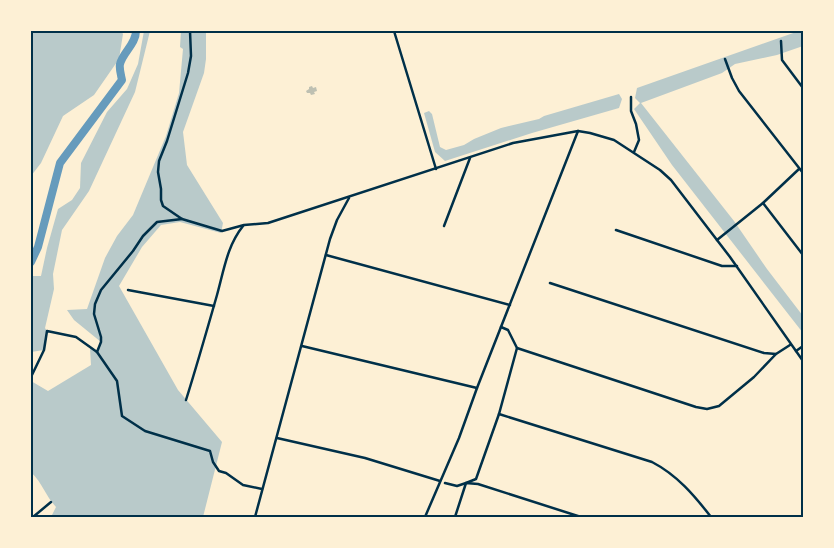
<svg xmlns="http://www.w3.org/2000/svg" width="834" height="548" font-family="'Golos Text',sans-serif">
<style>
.green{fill:#b9caca}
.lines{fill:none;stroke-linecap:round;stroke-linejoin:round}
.river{stroke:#669bbc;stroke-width:8}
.building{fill:#bec0b2}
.minor{stroke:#003049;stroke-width:2.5}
.neatline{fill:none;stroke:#003049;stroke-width:2}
</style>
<rect width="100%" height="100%" fill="#fdf0d5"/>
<g class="green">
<polygon points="31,31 121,31 123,34 119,59 94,95 63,116 41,163 31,176"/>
<polygon points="144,31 150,31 135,92 89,191 62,230 53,274 54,289 45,328 47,331 44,350 31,352 31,276 41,276 47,248 58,209 72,200 80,188 81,163 107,112 127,89 138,64"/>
<path d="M 181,31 L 206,31 L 206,59 L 204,73 L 183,132 L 187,165 L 223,223 L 221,233 L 180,222 L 161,225 L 142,247 L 119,286 L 178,390 L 222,442 L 203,517 L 51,517 L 56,507 C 45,495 43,484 31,472 L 31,381 L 48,391 L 91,365 L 90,348 L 97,352 L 101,342 L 74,320 L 67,310 L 87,309 L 105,258 L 117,236 L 133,215 L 166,136 L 179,93 L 183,49 L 180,47 Z"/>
<polygon points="799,31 803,31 803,46 777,55 735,64 722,73 641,103 734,221 767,269 803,316 803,333 672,165 634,109 640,103 635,98 637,88"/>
<polygon points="619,94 622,99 619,108 532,133 445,161 435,152 424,113 429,111 432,114 440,147 446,150 464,145 474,139 501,128 539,119 544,116"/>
</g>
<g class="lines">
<path class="river" d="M 31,262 L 38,247 L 60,163 L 122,80 C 121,75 119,69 120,64 C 123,52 136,44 136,31"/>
</g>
<polygon class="building" points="312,86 313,88 316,87 317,91 314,92 315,94 311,95 310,93 307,93 306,91 309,89 309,87"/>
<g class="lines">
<g class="minor">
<polyline points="190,31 191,56 188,73 167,141 159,161 158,172 161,189 161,200 163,206 182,219 222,231 244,225 268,223 513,143 578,131 590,133 614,140 660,170 671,180 730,257 803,361"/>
<polyline points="394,31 436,169"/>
<polyline points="781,41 782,60 803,88"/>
<polyline points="725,59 732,78 739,91 803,173"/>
<polyline points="631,97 631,111 636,124 639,140 634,152"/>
<polyline points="763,203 803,255"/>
<polyline points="444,226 470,158"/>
<polyline points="616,230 722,266 737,266"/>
<polyline points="717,240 763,203 799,169"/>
<polyline points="326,255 510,305"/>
<polyline points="550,283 764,353 776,354"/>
<polyline points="128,290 214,306"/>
<polyline points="501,327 508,330 517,348 696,407 707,409 719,406 754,377 776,354 790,345"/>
<polyline points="302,346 477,388"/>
<polyline points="796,351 803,346"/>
<polyline points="97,352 117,381 122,416 145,431 210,451 213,462 219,471 226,473 243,485 262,489"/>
<polyline points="31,377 44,350 47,331 76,337 97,352 101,342 101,337 94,314 95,304 101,290 133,251 143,236 157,222 182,219"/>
<path d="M 186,400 C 197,365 207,330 217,295 C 224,270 227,246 243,226"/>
<path d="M 499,414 L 652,462 C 677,475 694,495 711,517"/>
<polyline points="277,438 365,458 440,481"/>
<polyline points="445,483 457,486 466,483 478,484 581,517"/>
<polyline points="33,517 51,502"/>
<polyline points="255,517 330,239 337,220 349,198"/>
<polyline points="425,517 459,438 477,388 578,131"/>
<polyline points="455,517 466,483 476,479 499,414 517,348"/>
</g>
</g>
<rect width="834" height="548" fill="none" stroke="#fdf0d5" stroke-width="65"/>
<rect x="32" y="32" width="770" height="484" class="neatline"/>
</svg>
